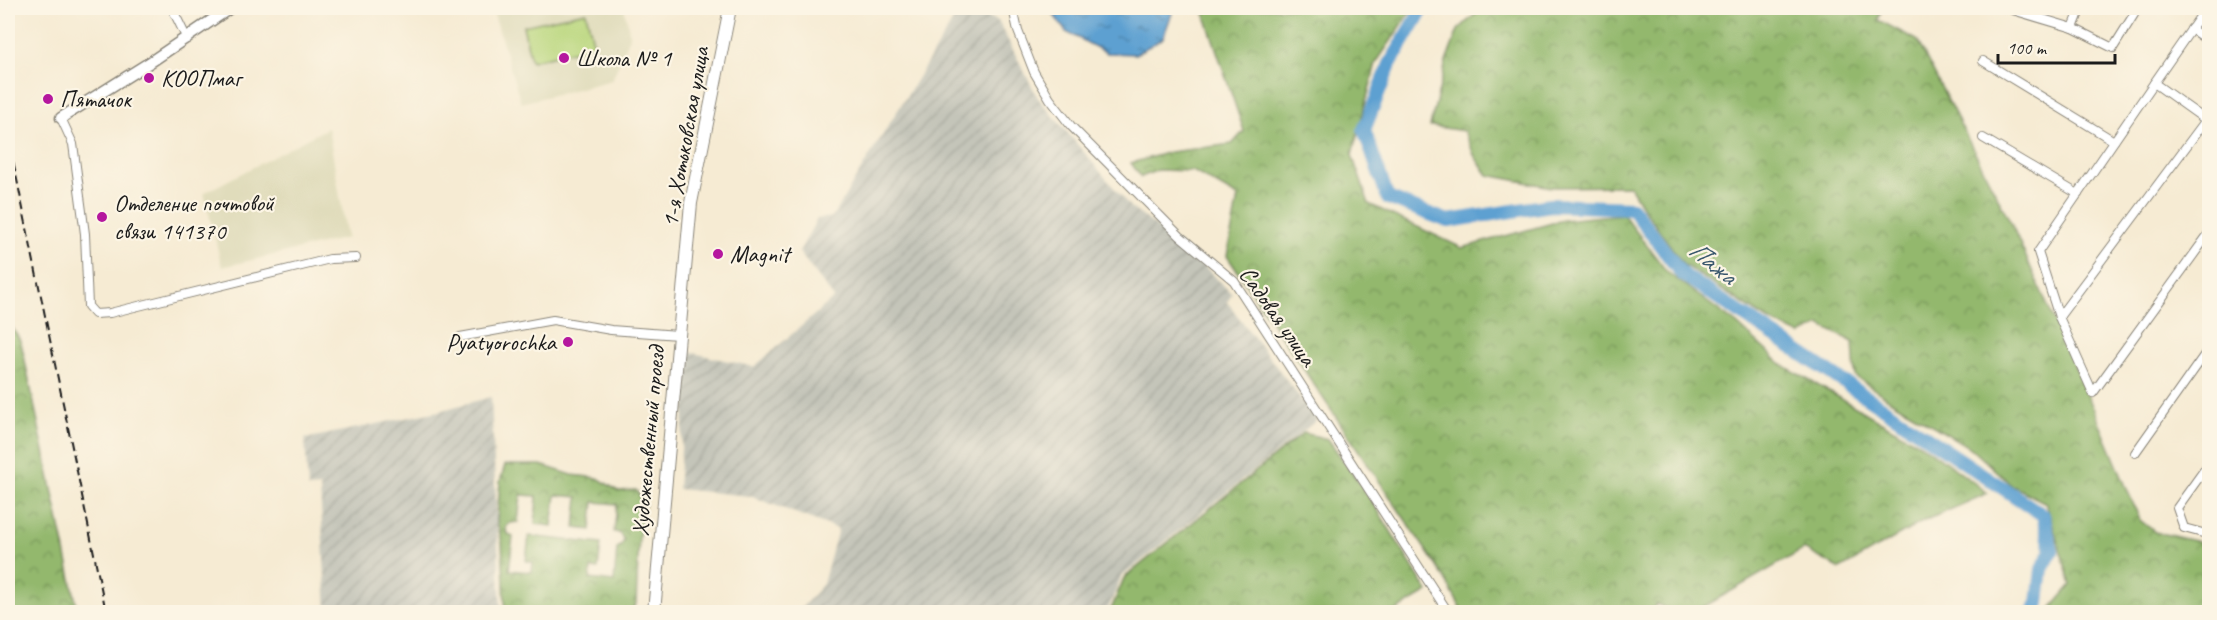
<svg xmlns="http://www.w3.org/2000/svg" width="2217" height="620" font-family="Caveat,sans-serif">
<style>
.built{fill:#e0dcbb}
.industrial{fill:url(#industrial-furrows)}
.grass{fill:#bad77e;stroke:#6b7a4d;stroke-width:1.5}
.forest{fill:url(#forest-crowns);stroke:#586a44;stroke-width:1.5;fill-rule:evenodd}
.water{fill:url(#water-ripples);stroke:#3c5e76;stroke-width:1.5}
.lines{fill:none;stroke-linecap:round;stroke-linejoin:round}
.river{stroke:#5da0d1;stroke-width:14}
.minor-casing{stroke:#898478;stroke-width:10}
.tertiary-casing{stroke:#898478;stroke-width:13}
.secondary-casing{stroke:#898478;stroke-width:14}
.minor{stroke:#fff;stroke-width:8}
.tertiary{stroke:#fff;stroke-width:10}
.secondary{stroke:#fff;stroke-width:12}
.rail{stroke:#1c1c1c;stroke-width:2;stroke-dasharray:9 4.5;stroke-linecap:butt}
.poi-dot{fill:#b5179e;stroke:#fcf5e5;stroke-width:2}
.labels{text-anchor:middle;stroke-width:4.5;stroke-linejoin:round;paint-order:stroke}
.poi-label{font-size:24px;fill:#1c1c1c;stroke:#fcf5e5;text-anchor:start}
.street-label{font-size:24px;fill:#1c1c1c;stroke:#fcf5e5}
.water-label{font-size:26px;font-style:italic;fill:#39576d;stroke:#fcf5e5}
</style>
<defs>
<pattern id="industrial-furrows" width="10" height="10" patternUnits="userSpaceOnUse" patternTransform="scale(1.5)"><rect width="10" height="10" fill="#c4c5b9"/><path d="M-1 1l2-2M0 10L10 0M9 11l2-2" fill="none" stroke="#a8a99e"/></pattern>
<pattern id="forest-crowns" width="20" height="18" patternUnits="userSpaceOnUse" patternTransform="scale(1.5)"><rect width="20" height="18" fill="#93b86d"/><path d="M2 6a3 3 0 1 1 6 0M12 15a3 3 0 1 1 6 0" fill="none" stroke="#779559"/></pattern>
<pattern id="water-ripples" width="26" height="14" patternUnits="userSpaceOnUse" patternTransform="scale(1.5)"><rect width="26" height="14" fill="#5da0d1"/><path d="M2 4q2-2 4 0t4 0M15 11q2-2 4 0t4 0" fill="none" stroke="#4c82a9"/></pattern>
</defs>
<rect width="100%" height="100%" fill="#fcf5e5"/>
<filter id="ink" filterUnits="userSpaceOnUse"><feTurbulence type="fractalNoise" baseFrequency=".0167" numOctaves="2"/><feDisplacementMap in="SourceGraphic" scale="12" xChannelSelector="R" yChannelSelector="G"/><feConvolveMatrix kernelMatrix="1 2 1 2 8 2 1 2 1" color-interpolation-filters="sRGB"/></filter>
<filter id="wash" filterUnits="userSpaceOnUse"><feTurbulence type="fractalNoise" baseFrequency=".008" numOctaves="4" result="noise"/><feDisplacementMap in="SourceGraphic" scale="24" xChannelSelector="R" yChannelSelector="G"/><feGaussianBlur stdDeviation="1.35" result="paint"/><feColorMatrix in="noise" values="0 0 0 0 0 0 0 0 0 0 0 0 0 0 0 0 0 1.4 0 .05"/><feComposite in="paint" operator="in"/></filter>
<g filter="url(#wash)">
<rect width="100%" height="100%" fill="#f6ebd3"/>
<g class="built">
<polygon points="492,8 624,8 630,36 612,80 521,103"/>
<polygon points="328,128 347,238 222,267 204,193"/>
</g>
<g class="industrial">
<polygon points="961,8 968,8 998,21 1038,98 1131,208 1187,249 1232,294 1227,302 1317,420 1121,577 1107,612 798,612 823,584 838,529 750,496 678,489 689,352 754,367 834,298 799,252 817,219 832,217"/>
<polygon points="491,397 501,612 327,612 320,487 308,488 305,439 439,411"/>
</g>
<polygon class="grass" points="586,12 594,46 531,61 523,26"/>
<g class="forest">
<polygon points="1204,8 1413,8 1376,63 1352,155 1369,204 1462,248 1563,220 1623,214 1667,272 1737,324 1781,364 1928,449 1988,493 1922,522 1840,569 1804,549 1695,612 1676,612 1657,604 1649,612 1463,612 1442,574 1227,256 1238,197 1193,171 1158,170 1141,177 1131,163 1170,152 1232,144 1244,131 1203,10"/>
<polygon points="1482,8 1882,8 1878,20 1917,40 2011,223 2094,410 2140,520 2155,532 2209,544 2209,612 2048,612 2071,585 2046,503 2011,485 1972,449 1890,400 1855,376 1853,342 1820,325 1801,335 1768,320 1684,265 1643,208 1630,186 1551,187 1488,175 1475,157 1464,131 1430,126 1446,62 1458,30"/>
<polygon points="8,321 21,342 78,612 8,612"/>
<polygon points="1303,433 1328,439 1374,504 1428,592 1394,612 1110,612 1124,578"/>
<path d="M 505,465 L 541,465 L 572,475 L 598,478 L 618,491 L 636,490 L 645,504 L 639,537 L 636,604 L 631,612 L 507,612 L 505,605 L 502,543 L 497,521 L 500,482 ZM 521,495 L 537,496 L 535,524 L 552,526 L 556,495 L 578,497 L 575,528 L 591,530 L 594,502 L 617,504 L 614,532 L 619,533 L 624,540 L 621,546 L 617,548 L 614,582 L 590,579 L 591,568 L 598,569 L 601,544 L 529,536 L 526,561 L 533,562 L 532,572 L 509,570 L 513,537 L 507,533 L 506,527 L 510,523 L 518,522 Z"/>
</g>
<polygon class="water" points="1049,8 1174,8 1163,38 1136,54 1107,53 1066,32"/>
<g class="lines">
<polyline class="river" points="1423,8 1390,64 1364,130 1388,198 1448,221 1551,205 1632,208 1682,274 2043,515 2052,551 2042,569 2038,603 2033,612"/>
</g>
</g>
<g filter="url(#ink)">
<g class="lines">
<defs>
<g id="minor">
<polyline points="172,8 187,39"/>
<polyline points="1013,8 1018,31 1034,72 1050,99 1071,126 1180,236 1234,281 1448,612"/>
<polyline points="2006,8 2073,28 2081,8"/>
<polyline points="2073,28 2113,48 2138,8"/>
<polyline points="2191,29 2210,42"/>
<polyline points="1983,61 2114,141"/>
<polyline points="2154,83 2206,8"/>
<polyline points="61,118 73,144 85,234 88,306 95,314 110,313 330,259 356,258"/>
<polyline points="2210,123 2154,83 2038,252 2059,317 2093,393 2210,232"/>
<polyline points="1983,138 2078,194"/>
<polyline points="2059,317 2206,120"/>
<polyline points="460,337 553,320 611,330 678,335"/>
<polyline points="2135,453 2210,347"/>
<polyline points="2210,462 2177,508 2184,528 2210,535"/>
</g>
<polyline id="tertiary" points="61,118 152,61 230,8"/>
<polyline id="secondary" points="654,612 691,203 730,8"/>
</defs>
<use href="#minor" class="minor-casing"/>
<use href="#tertiary" class="tertiary-casing"/>
<use href="#secondary" class="secondary-casing"/>
<use href="#minor" class="minor"/>
<use href="#tertiary" class="tertiary"/>
<use href="#secondary" class="secondary"/>
<polyline class="rail" points="8,136 106,612"/>
</g>
</g>
<g class="poi-dot">
<circle cx="564" cy="58" r="6"/>
<circle cx="149" cy="78" r="6"/>
<circle cx="48" cy="99" r="6"/>
<circle cx="102" cy="217" r="6"/>
<circle cx="718" cy="254" r="6"/>
<circle cx="568" cy="342" r="6"/>
</g>
<g class="labels">
<g class="poi-label">
<text x="576" y="66">Школа № 1</text>
<text x="161" y="86">КООПмаг</text>
<text x="60" y="107">Пятачок</text>
<text x="114" y="211">Отделение почтовой<tspan x="114" dy="28">связи 141370</tspan></text>
<text x="730" y="262">Magnit</text>
<text x="556" y="350" text-anchor="end">Pyatyorochka</text>
</g>
<g class="street-label">
<text transform="translate(685 137) rotate(-80)" y="8">1-я Хотьковская улица</text>
<text transform="translate(1278 316) rotate(55)" y="8">Садовая улица</text>
<text transform="translate(648 441) rotate(-85)" y="8">Художественный проезд</text>
</g>
<g class="water-label">
<text transform="translate(1713 262) rotate(39)" y="9">Пажа</text>
</g>
</g>
<rect width="2217" height="620" fill="none" stroke="#fcf5e5" stroke-width="30"/>
<path d="M1998 54v9h117v-9" fill="none" stroke="#1c1c1c" stroke-width="3"/>
<text x="2007" y="54" font-size="18" fill="#1c1c1c" stroke="#fcf5e5" stroke-width="4.5" paint-order="stroke">100 m</text>
</svg>
